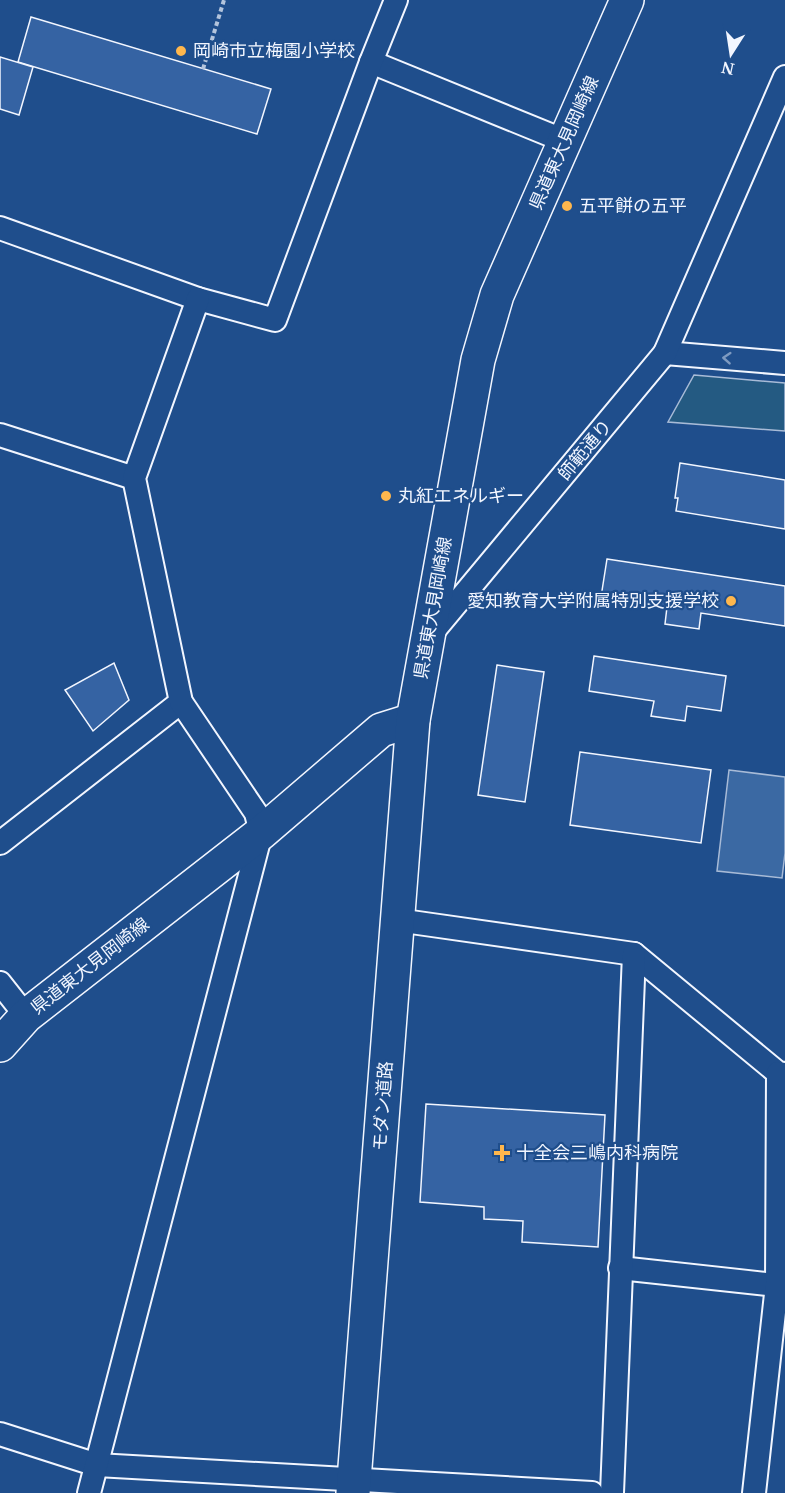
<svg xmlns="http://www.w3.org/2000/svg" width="785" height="1493" font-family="'Noto Serif','Noto Sans JP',serif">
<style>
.green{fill:#245a82;stroke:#a8bbd7;stroke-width:1.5}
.water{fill:#3b69a3;stroke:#a8bbd7;stroke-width:1.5}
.building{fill:#3563a3;stroke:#f2f6ff;stroke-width:1.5}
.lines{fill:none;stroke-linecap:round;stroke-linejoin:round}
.street-casing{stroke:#f2f6ff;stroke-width:26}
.secondary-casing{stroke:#f2f6ff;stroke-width:36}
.path{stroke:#b3c4dc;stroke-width:4;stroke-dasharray:4.5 3;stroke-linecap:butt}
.street{stroke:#1f4e8c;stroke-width:22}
.secondary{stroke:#1f4e8c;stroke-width:33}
.oneway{stroke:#7e9ac0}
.poi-dot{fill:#ffb74d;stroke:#1f4e8c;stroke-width:2}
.labels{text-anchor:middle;stroke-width:4.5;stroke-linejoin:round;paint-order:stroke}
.poi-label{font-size:18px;fill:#f2f6ff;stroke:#1f4e8c;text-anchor:start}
.street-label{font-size:18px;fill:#f2f6ff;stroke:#1f4e8c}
</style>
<rect width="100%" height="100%" fill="#1f4e8c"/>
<polygon class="green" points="694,375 785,383 785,431 668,422"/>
<polygon class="water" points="729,770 785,777 785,853 782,878 717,871"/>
<g class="building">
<polygon points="31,17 271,89 257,134 18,62"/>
<polygon points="0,57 33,67 19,115 0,109"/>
<polygon points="680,463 785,480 785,529 676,511 678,498 675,498"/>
<polygon points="607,559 785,586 785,626 701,613 699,629 665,624 667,607 601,597"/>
<polygon points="594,656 726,676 721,711 687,706 685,721 651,716 654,701 589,691"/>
<polygon points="114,663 129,700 93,731 65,690"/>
<polygon points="497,665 544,672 525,802 478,795"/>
<polygon points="580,752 711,770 701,843 570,825"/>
<polygon points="426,1104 605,1115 598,1247 522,1242 523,1221 484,1219 484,1207 420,1202"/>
</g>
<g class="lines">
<defs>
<g id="street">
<polyline points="371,62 565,141"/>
<polyline points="0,228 198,299 275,320 371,62 396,0"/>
<polyline points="665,353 785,363"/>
<polyline points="0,435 134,478"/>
<polyline points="431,634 665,353 785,77"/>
<polyline points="0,843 181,702"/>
<polyline points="397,920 634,954 778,1073 785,1074"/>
<polyline points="0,983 26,1016"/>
<polyline points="620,1268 785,1286"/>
<polyline points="0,1434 97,1465 592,1493"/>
<polyline points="89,1493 261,833 256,813 181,702 134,478 198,299"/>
<polyline points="612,1493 634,954"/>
<polyline points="754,1493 777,1285 778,1073"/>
</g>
<g id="secondary">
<polyline points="0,1045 26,1016 261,833 381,730 413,720"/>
<polyline points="353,1493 413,720 478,360 497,295 627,0"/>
</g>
</defs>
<use href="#street" class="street-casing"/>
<use href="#secondary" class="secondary-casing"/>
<polyline class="path" points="203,69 224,0"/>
<use href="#street" class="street"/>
<use href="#secondary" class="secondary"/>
</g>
<defs><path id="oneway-chevron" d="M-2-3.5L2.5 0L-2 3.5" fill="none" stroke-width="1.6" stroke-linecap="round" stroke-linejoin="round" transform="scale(1.5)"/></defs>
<use class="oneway" href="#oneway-chevron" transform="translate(727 358) rotate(-176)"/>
<g class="poi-dot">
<circle cx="181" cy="51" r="6"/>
<circle cx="567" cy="206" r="6"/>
<circle cx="386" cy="496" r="6"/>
<circle cx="731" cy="601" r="6"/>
<path d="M499 1144h6v6h6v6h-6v6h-6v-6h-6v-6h6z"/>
</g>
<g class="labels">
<g class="poi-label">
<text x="193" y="57">岡崎市立梅園小学校</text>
<text x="579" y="212">五平餅の五平</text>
<text x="398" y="502">丸紅エネルギー</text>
<text x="719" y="607" text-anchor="end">愛知教育大学附属特別支援学校</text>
<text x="516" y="1159">十全会三嶋内科病院</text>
</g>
<g class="street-label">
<text transform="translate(564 143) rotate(-66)" y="6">県道東大見岡崎線</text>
<text transform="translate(585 450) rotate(-50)" y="6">師範通り</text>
<text transform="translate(433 608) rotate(-80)" y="6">県道東大見岡崎線</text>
<text transform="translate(90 966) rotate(-38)" y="6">県道東大見岡崎線</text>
<text transform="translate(383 1106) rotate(-86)" y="6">モダン道路</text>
</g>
</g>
<g transform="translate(731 54) rotate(192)" stroke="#1f4e8c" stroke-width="4.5" paint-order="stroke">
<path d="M0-4.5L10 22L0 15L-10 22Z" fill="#f2f6ff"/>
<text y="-9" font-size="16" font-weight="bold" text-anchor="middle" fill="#f2f6ff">N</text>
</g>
</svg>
